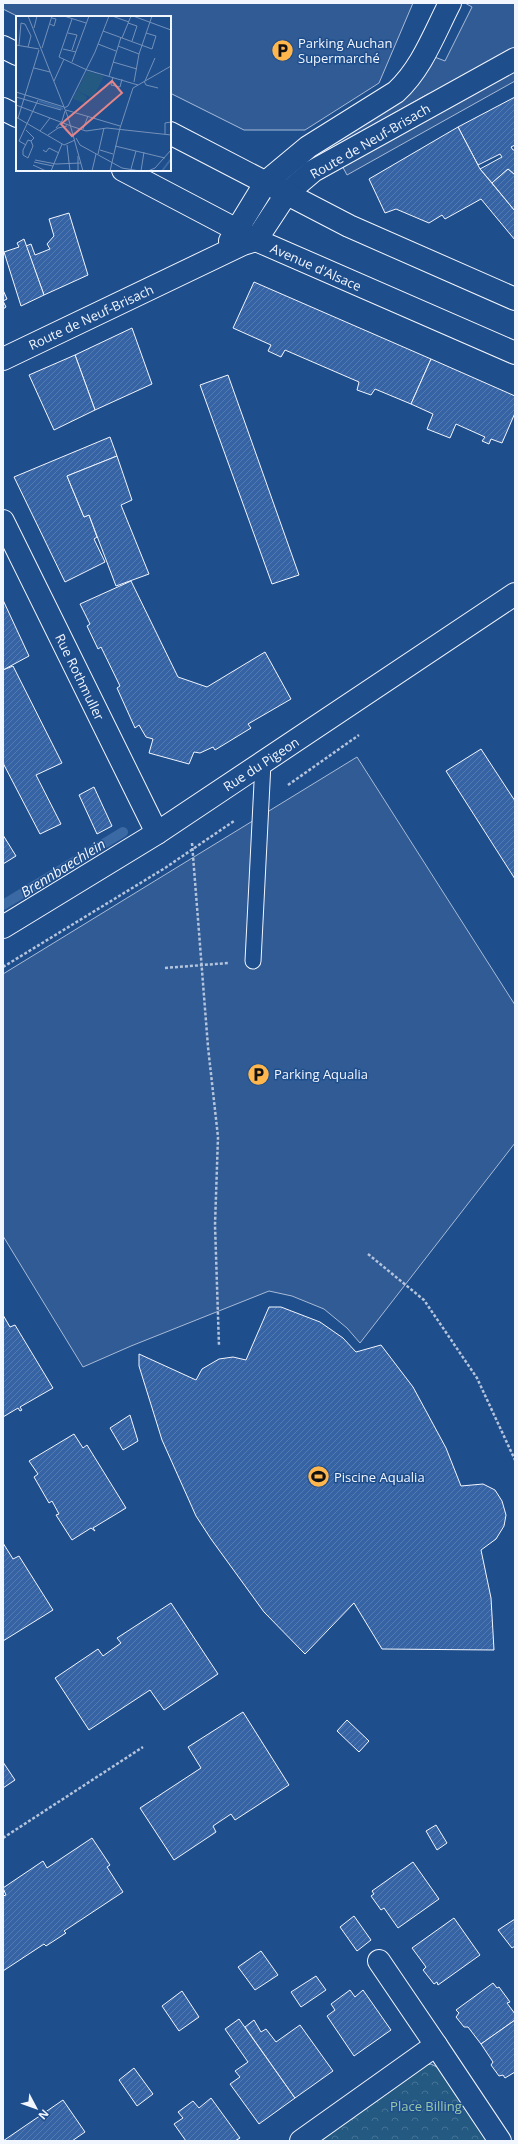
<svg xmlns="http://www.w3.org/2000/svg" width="518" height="2144" font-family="'Open Sans',sans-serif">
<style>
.park{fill:url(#park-crowns);stroke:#a8bbd7}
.parking{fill:#305b95;stroke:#a8bbd7}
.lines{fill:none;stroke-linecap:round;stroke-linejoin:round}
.stream{stroke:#3b69a3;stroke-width:10}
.building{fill:url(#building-hatch);stroke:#f2f6ff}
.lane-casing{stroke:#f2f6ff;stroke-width:17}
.street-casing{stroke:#f2f6ff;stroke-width:24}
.secondary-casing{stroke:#f2f6ff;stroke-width:24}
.path{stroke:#b3c4dc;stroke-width:2.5;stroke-dasharray:3 2;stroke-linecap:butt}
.lane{stroke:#1f4e8c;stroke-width:15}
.street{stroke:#1f4e8c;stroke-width:22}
.secondary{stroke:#1f4e8c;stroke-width:22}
.labels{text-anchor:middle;stroke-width:3;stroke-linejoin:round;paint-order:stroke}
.poi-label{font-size:13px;fill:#f2f6ff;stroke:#1f4e8c;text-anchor:start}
.street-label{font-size:13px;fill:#f2f6ff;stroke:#1f4e8c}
.park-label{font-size:13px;fill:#97c8a6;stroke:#1f4e8c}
.water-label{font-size:14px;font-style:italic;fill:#f2f6ff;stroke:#1f4e8c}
.inset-river{fill:none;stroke:#3b69a3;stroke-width:2}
.inset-road{fill:none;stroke:#7391ba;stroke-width:1}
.view{fill:#e38589;fill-opacity:0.15;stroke:#e38589;stroke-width:2}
.inset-edge{fill:none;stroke:#f2f6ff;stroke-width:2}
</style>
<defs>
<pattern id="park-crowns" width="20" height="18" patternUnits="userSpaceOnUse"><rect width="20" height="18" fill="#245a82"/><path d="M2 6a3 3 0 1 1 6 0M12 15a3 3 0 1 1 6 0" fill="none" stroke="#447295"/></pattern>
<pattern id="building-hatch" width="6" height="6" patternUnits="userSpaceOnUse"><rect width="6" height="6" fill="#3563a3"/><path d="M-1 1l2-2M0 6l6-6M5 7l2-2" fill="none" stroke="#537ab1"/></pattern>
</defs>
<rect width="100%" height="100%" fill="#1f4e8c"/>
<polygon class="park" points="431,2064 439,2068 492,2141 314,2141 420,2066"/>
<g class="parking">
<polygon points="3,3 413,3 379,83 305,130 244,130 170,93 170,17 19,17 3,9"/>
<polygon points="465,3 515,3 515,81 347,175 338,158 433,104 428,94 318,156 318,149 432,56 445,61 472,7"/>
<polygon points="357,757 515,1005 515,1143 360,1343 347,1328 324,1309 292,1296 269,1291 131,1346 83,1367 3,1236 3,974"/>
</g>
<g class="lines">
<polyline class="stream" points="3,905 123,832"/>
</g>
<g class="building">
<polygon points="515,97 515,145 511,147 513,150 515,150 515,175 508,169 492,183 480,169 502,157 500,154 478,165 458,127"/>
<polygon points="458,127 480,169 515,211 515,240 481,199 445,219 442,215 429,223 396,209 385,213 369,179"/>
<polygon points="508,169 515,175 515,211 492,183"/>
<polygon points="69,213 88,275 44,295 26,246 31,244 35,255 50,249 47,244 54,236 49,219"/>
<polygon points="24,239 44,295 21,306 4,252 19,247 17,243"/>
<polygon points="254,282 431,359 411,404 375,389 371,395 357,390 359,382 285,350 281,357 268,351 271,345 233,328"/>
<polygon points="3,290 7,299 3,301 6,307 3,309"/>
<polygon points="132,328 152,384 95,410 75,355"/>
<polygon points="75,355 95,410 54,430 29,375"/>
<polygon points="431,359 515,396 515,413 502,443 491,439 489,444 482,441 485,437 456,424 450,438 427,429 433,414 411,404"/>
<polygon points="228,375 299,575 272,584 200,385"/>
<polygon points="110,437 117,456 67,476 84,517 89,515 97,537 94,539 105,562 65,582 14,477"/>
<polygon points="117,456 132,500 121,505 149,574 116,586 89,515 84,517 67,476"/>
<polygon points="131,581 178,677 207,687 265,652 291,699 248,724 251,728 215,750 213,747 200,753 194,752 189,764 149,753 153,739 146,737 139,725 135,728 117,688 120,686 101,647 98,649 87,626 90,624 80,604"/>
<polygon points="3,600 29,656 3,670"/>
<polygon points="13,666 62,763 36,775 61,824 40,834 3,763 3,670"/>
<polygon points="481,749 515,801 515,879 446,771"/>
<polygon points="94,787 112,826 97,834 79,795"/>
<polygon points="3,835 16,856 3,864"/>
<polygon points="269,1307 281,1307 320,1322 343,1338 356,1352 381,1345 413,1387 426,1411 446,1448 461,1486 483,1484 495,1490 502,1501 506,1515 504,1526 496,1539 481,1550 491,1598 494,1650 382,1649 354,1603 305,1654 264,1612 211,1539 196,1516 162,1440 139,1366 139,1354 196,1380 202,1369 219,1359 233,1357 246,1360"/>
<polygon points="3,1315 10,1327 15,1325 53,1388 20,1407 22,1410 20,1411 18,1408 3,1417"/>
<polygon points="130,1415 138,1441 123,1450 110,1428"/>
<polygon points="74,1434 83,1448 87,1445 126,1508 93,1528 95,1531 91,1528 72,1540 56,1515 59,1514 52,1501 49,1503 34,1477 38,1474 29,1461"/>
<polygon points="3,1543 13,1559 19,1556 53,1610 3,1641"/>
<polygon points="171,1603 218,1674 164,1710 150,1690 89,1730 55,1678 98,1649 103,1656 121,1643 117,1638"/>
<polygon points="243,1712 289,1785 235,1820 231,1814 213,1826 216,1832 174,1860 140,1808 201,1768 188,1747"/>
<polygon points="347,1720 369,1741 359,1752 337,1731"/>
<polygon points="3,1762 15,1780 3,1788"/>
<polygon points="436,1825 447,1843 437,1850 426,1831"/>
<polygon points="92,1838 110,1865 107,1867 123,1892 64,1931 66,1933 46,1946 44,1944 3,1971 3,1896 6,1895 3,1888 43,1861 47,1868"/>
<polygon points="413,1862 439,1899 398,1928 384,1908 381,1910 371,1896 374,1894 372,1891"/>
<polygon points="354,1916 371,1940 357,1951 340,1927"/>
<polygon points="454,1918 480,1955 438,1985 437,1982 434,1984 423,1970 426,1967 412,1948"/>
<polygon points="515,1919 515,1946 512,1948 498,1930"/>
<polygon points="261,1951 278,1975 255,1990 238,1967"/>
<polygon points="316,1976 326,1990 301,2007 291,1992"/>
<polygon points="493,1983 497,1988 499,1987 510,2002 507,2003 515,2014 515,2020 481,2044 468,2027 464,2027 456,2017 459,2013 456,2010"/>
<polygon points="350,1990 355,1997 363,1990 391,2030 354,2056 327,2016 335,2010 331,2004"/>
<polygon points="182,1991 199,2017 179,2031 162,2006"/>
<polygon points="239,2019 295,2098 259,2124 230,2084 240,2077 235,2071 248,2062 225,2029"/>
<polygon points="254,2020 261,2032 266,2029 276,2042 300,2025 333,2071 295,2098 245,2027"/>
<polygon points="515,2020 515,2072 505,2078 503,2075 499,2076 491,2065 493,2062 481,2044"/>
<polygon points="134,2068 153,2094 137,2106 119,2080"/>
<polygon points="211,2098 240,2138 235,2141 186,2141 174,2124 183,2118 178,2112 193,2101 199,2108"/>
<polygon points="63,2100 85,2132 72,2141 3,2141"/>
</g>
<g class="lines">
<defs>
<polyline id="lane" points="253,961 263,763"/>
<g id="street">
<path d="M 266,182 L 308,147 L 396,92 C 422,68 434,34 450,3"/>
<polyline points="287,193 313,171 515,59"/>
<polyline points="3,521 157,833"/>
<polyline points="3,927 157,833 515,594"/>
<polyline points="379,1961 436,2045"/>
<polyline points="301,2141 436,2045 500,2141"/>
</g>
<g id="secondary">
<polyline points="3,47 17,54"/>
<polyline points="3,109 17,116"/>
<polyline points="170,133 349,226 515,299"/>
<polyline points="123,170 256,240 515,353"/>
<polyline points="230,241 266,182"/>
<polyline points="3,359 243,244 256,240 287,193"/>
</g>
</defs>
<use href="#lane" class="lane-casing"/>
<use href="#street" class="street-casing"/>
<use href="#secondary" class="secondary-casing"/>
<g class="path">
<polyline points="288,785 359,735"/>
<polyline points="192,843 208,1047 218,1137 215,1225 219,1346"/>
<polyline points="3,967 165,868 234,821"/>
<polyline points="165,968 228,963"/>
<polyline points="368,1254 424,1300 477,1378 515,1460"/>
<polyline points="3,1838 143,1747"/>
</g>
<use href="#lane" class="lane"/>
<use href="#street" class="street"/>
<use href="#secondary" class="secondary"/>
</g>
<defs>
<symbol id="parking-disc" viewBox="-11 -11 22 22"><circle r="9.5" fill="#ffb74d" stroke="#1f4e8c"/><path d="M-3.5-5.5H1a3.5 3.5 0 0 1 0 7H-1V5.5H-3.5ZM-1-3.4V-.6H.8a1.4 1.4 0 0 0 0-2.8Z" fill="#111"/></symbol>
<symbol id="stadium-disc" viewBox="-11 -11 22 22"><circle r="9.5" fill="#ffb74d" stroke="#1f4e8c"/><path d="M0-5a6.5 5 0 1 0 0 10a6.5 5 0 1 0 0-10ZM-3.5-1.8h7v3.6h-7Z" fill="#111"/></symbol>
</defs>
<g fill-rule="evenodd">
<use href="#parking-disc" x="270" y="38" width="25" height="25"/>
<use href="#parking-disc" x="246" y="1062" width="25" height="25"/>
<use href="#stadium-disc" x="306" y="1464" width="25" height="25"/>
</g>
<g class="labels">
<g class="poi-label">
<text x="298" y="48">Parking Auchan<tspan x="298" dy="15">Supermarché</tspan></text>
<text x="274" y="1079">Parking Aqualia</text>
<text x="334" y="1482">Piscine Aqualia</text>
</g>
<g class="street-label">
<text transform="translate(370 141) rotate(-30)" y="5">Route de Neuf-Brisach</text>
<text transform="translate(316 267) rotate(24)" y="5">Avenue d'Alsace</text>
<text transform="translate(91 317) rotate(-25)" y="5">Route de Neuf-Brisach</text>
<text transform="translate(80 677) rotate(64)" y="5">Rue Rothmuller</text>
<text transform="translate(261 764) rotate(-33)" y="5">Rue du Pigeon</text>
</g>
<g class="park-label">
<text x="426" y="2111">Place Billing</text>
</g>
<g class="water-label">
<text transform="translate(63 868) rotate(-32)" y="5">Brennbaechlein</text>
</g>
</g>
<g transform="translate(16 16)">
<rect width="155" height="155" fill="#1f4e8c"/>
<path d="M 71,55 L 88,60 L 79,78 L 74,81 L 61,75 Z" fill="#245a82"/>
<path d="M 61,75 L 71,81 L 69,87 L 57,83 Z" fill="#245a82"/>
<path class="inset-river" d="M 23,85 L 47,93M 146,155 L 155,143"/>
<path class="inset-road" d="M 12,0 L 52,101 L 67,155M 48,0 L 70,7M 96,0 L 113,6M 117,0 L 155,14M 56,3 L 43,41 L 71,54 L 122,69M 112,7 L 121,10 L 116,25M 34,8 L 38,10 L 40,3 L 36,2M 18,12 L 21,0M 87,15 L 136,33 L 140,20 L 130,17M 52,17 L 61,19 L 56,34M 106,22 L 115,0M 82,28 L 100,35M 0,29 L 23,33M 3,29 L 5,7 L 9,8 L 15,20 L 12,31M 102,30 L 123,38M 26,32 L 36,0M 47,33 L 60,36M 56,46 L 73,0M 97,46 L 121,53M 18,52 L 34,56M 93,60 L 105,21M 97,61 L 95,69 L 104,71 L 106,63M 38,65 L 48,43M 128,65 L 130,69 L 142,72M 129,65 L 139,42M 118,66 L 123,38 L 136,0M 0,76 L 48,91M 0,81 L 45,94M 0,89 L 55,110M 48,92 L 52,90 L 79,36 L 93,0M 50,94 L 104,110M 0,101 L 48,129 L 59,124M 2,102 L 23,34M 55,110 L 70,115 L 91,112 L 155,119M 40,112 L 46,105 L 49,95M 67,113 L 72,100M 10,114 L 18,122 L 15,125 L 17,130 L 12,142 L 7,139 L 7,134 L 12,124 L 15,125M 24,115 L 34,102M 149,118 L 149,107 L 155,106M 32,119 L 42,112 L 51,110M 60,122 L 64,129 L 106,152 L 124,155M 10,129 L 3,125 L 22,84M 51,129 L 54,155M 99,130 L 149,142M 27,134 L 30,136 L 33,132 L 43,137M 84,134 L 97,138M 82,138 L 88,112M 62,140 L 62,155M 19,144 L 40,148 L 65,147M 18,146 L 37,150M 17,149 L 30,155M 115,153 L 120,135M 35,155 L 46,128M 76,155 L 80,138M 94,155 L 104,112 L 117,72 L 155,50M 125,155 L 128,136M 132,155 L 139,152 L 155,134"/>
<path class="view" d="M 96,65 L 106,77 L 56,120 L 45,108 Z"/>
<rect width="155" height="155" class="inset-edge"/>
</g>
<rect width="518" height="2144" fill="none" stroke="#f2f6ff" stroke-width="8"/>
<g transform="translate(36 2108) rotate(131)" stroke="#1f4e8c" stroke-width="3" paint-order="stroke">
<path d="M0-3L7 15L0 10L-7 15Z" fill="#f2f6ff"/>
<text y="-6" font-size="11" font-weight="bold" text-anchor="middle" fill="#f2f6ff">N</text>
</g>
</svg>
